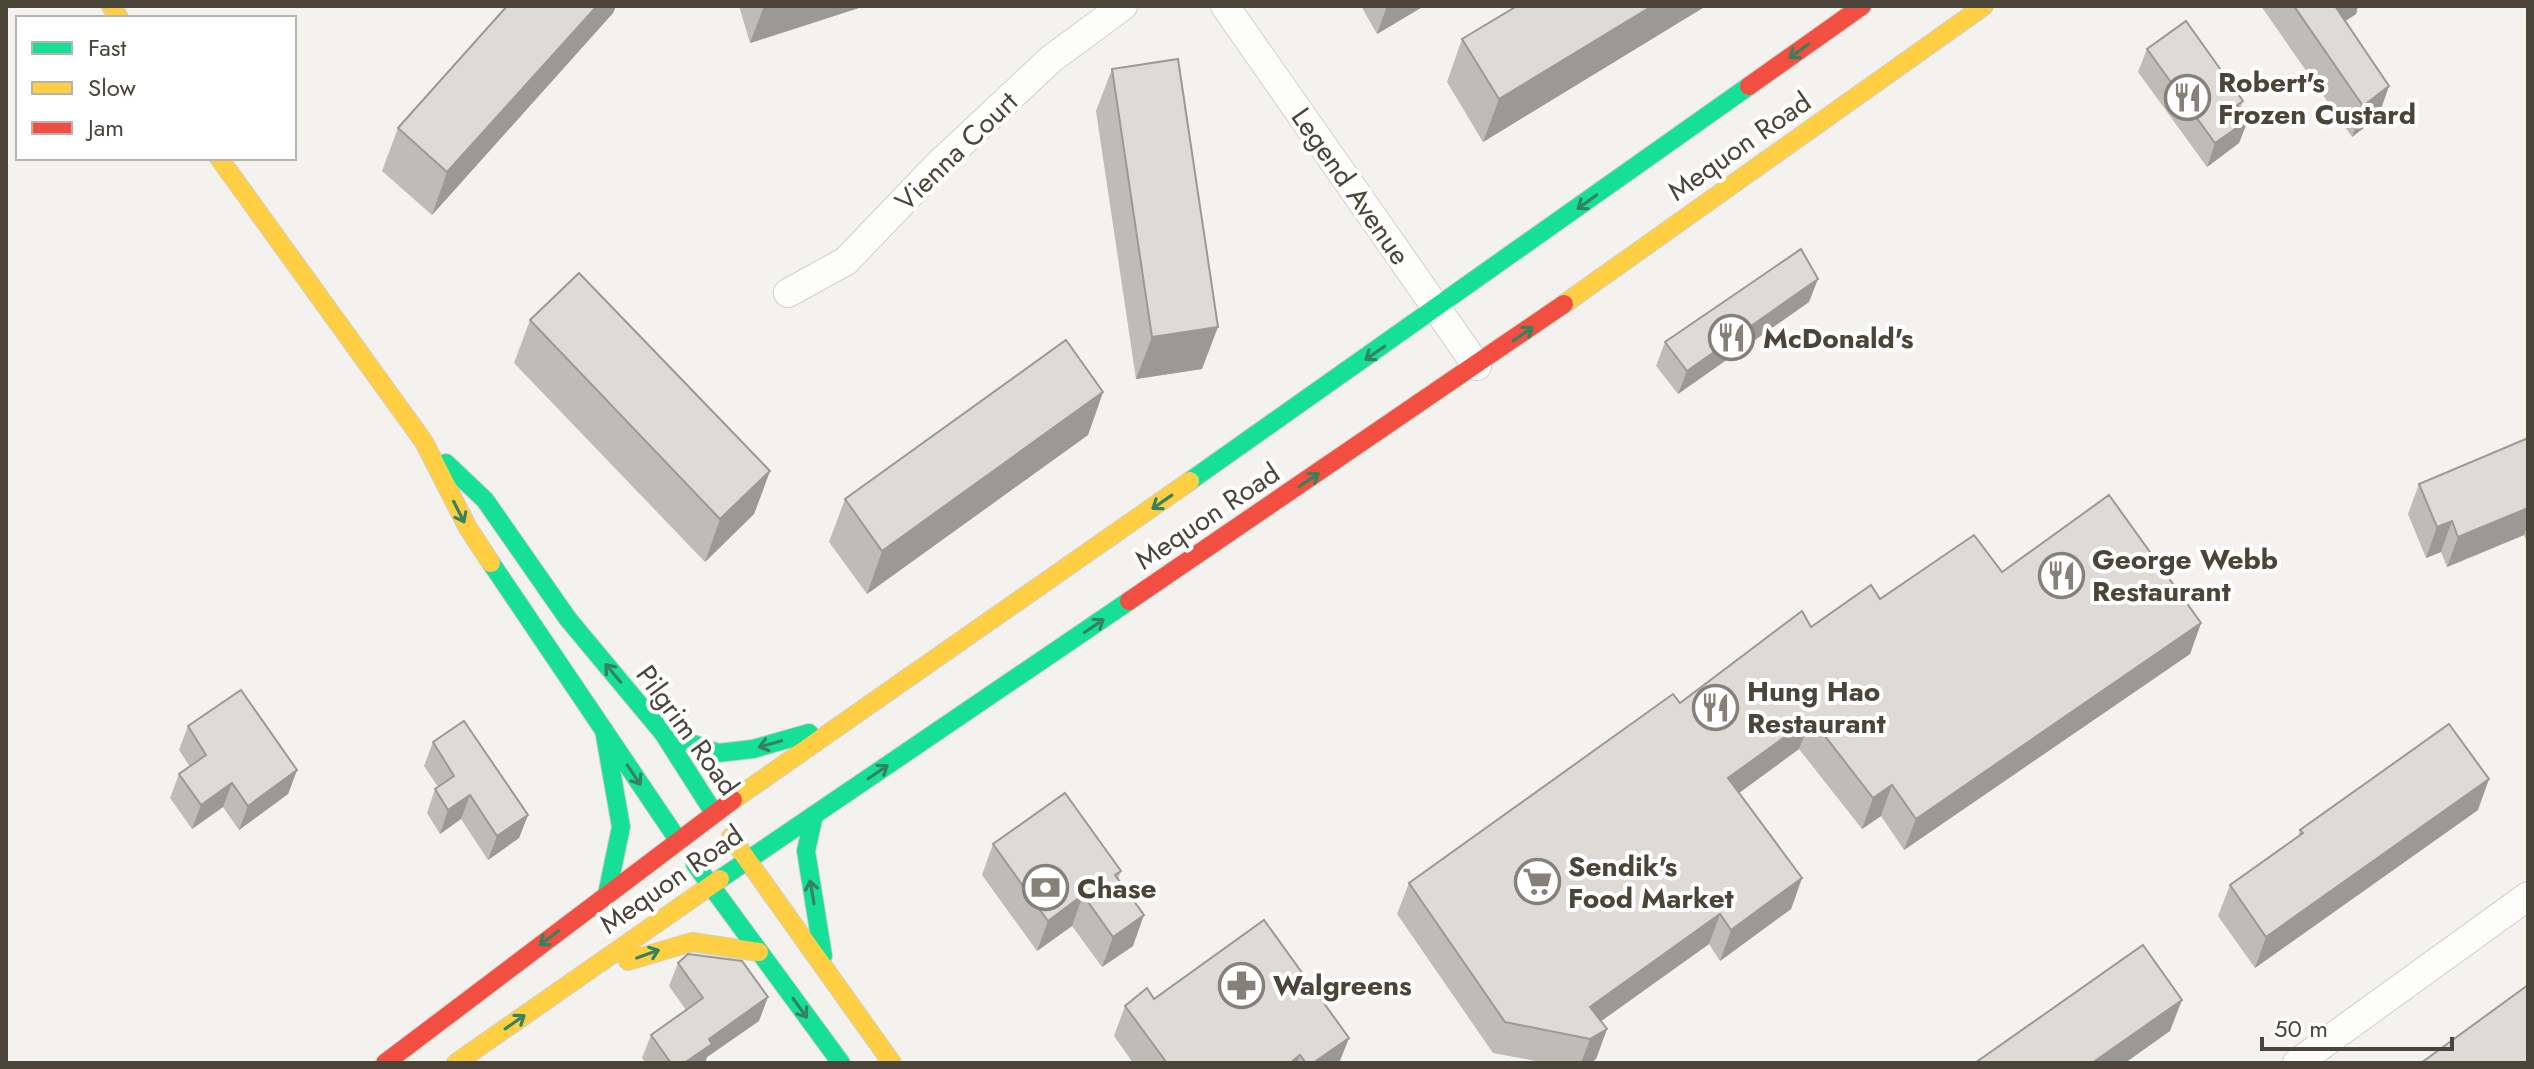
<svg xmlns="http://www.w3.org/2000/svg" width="2534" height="1069" font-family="Jost,sans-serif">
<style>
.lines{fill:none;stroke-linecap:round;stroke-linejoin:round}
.street-casing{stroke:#d2d0cb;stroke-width:30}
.fast-casing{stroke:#d3cfc5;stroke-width:20}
.slow-casing{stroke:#d3cfc5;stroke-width:20}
.jam-casing{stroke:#d3cfc5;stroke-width:20}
.street{stroke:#fdfdfc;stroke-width:28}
.fast{stroke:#16e098;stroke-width:18}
.slow{stroke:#ffcf43;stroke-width:18}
.jam{stroke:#f24e42;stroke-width:18}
.wall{fill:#bfbcb8}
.shaded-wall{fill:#9b9996}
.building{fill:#dedbd6;stroke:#9b9996;stroke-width:2}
.oneway{stroke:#36825f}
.labels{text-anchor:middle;stroke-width:8;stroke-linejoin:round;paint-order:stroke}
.poi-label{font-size:28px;font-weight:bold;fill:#4b4439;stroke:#fff;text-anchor:start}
.street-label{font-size:28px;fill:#4b4439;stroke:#fff}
</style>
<rect width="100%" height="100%" fill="#f4f2ee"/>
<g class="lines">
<defs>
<g id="street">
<polyline points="1225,6 1477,366"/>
<polyline points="788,293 846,261 937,166 1051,59 1123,6"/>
<polyline points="2297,1063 2528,896"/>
</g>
<g id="fast">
<polyline points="446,463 485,500 568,619 663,733 714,813"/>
<polyline points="1190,481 1749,86"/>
<polyline points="491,563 678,840"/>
<polyline points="604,730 621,827 607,894"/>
<polyline points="663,733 718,753 753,749 809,733"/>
<polyline points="814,815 806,851 823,956"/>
<polyline points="695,864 841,1063"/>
<polyline points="720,879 1129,601"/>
</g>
<g id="slow">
<polyline points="111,6 119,18"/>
<polyline points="219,158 424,442 468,528 491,563"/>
<polyline points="1564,304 1984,6"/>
<polyline points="733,800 1190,481"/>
<polyline points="731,837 892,1063"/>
<polyline points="628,961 692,942 759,952"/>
<polyline points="456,1063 720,879"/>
</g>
<g id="jam">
<polyline points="1749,86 1862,6"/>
<polyline points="1129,601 1564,304"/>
<polyline points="385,1063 733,800"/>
</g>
</defs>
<use href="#street" class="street-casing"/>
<use href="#fast" class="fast-casing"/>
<use href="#slow" class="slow-casing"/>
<use href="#jam" class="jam-casing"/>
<use href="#street" class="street"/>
<use href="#fast" class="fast"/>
<use href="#slow" class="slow"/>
<use href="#jam" class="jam"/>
</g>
<g class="wall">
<polygon points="507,6 616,6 613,13 432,215 382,171 398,128"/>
<polygon points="739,6 865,6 750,43"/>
<polygon points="1361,6 1424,6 1377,34"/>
<polygon points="1517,6 1706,6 1483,142 1447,82 1462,39"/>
<polygon points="2261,6 2358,6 2356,14 2345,21 2389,86 2378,117 2352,137"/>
<polygon points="2147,49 2243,101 2240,109 2248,120 2239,143 2207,167 2138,72"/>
<polygon points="1112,69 1202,369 1136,379 1096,111"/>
<polygon points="1809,302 1678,394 1656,366 1665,342"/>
<polygon points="530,320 770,471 754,514 705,562 514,363"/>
<polygon points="1103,392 1088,435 867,594 829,542 845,499"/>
<polygon points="2528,438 2528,544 2524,535 2447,567 2441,552 2426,558 2408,514 2419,484"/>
<polygon points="2002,572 2201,623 2190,654 1904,850 1881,816 1862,829 1799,749 1739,793 1802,878 1791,909 1720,961 1709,944 1601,1021 1607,1029 1596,1059 1590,1063 1546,1063 1493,1053 1397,914 1409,883 1680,703 1811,627 1880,599"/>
<polygon points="188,726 297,770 288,794 239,830 223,807 192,829 170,798 179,774 190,767 179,750"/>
<polygon points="433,742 528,815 519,838 488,860 461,819 440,834 427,813 435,789 438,787 424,766"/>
<polygon points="2478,810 2255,968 2218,916 2230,885 2298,837 2300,830"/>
<polygon points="993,844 1121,871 1118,879 1133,946 1102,967 1072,926 1037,951 982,875"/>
<polygon points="678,963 759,1021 707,1057 705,1063 646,1063 642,1058 651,1035 686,1010 669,986"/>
<polygon points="1154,999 1349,1038 1339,1063 1133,1063 1114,1036 1125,1006"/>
</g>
<g class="shaded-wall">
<polygon points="597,6 616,6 613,13 432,215 447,172"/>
<polygon points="764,6 865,6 750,43"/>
<polygon points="1387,6 1424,6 1377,34"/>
<polygon points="1652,6 1706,6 1483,142 1499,99"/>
<polygon points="2334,6 2358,6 2356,14 2323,36"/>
<polygon points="2389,86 2378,117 2352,137 2363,106"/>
<polygon points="2248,120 2239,143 2207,167 2215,143"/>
<polygon points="1818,279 1809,302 1678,394 1687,371"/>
<polygon points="1218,327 1202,369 1136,379 1152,337"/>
<polygon points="1103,392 1088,435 867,594 882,551"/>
<polygon points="770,471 754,514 705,562 720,519"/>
<polygon points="2528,508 2528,524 2524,535 2447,567 2458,537"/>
<polygon points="2452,521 2441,552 2426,558 2437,527"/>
<polygon points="2201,623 2190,654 1904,850 1916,819"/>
<polygon points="1811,718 1799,749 1717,809 1728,778"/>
<polygon points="297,770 288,794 239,830 248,806"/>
<polygon points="2489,779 2478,810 2255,968 2266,937"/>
<polygon points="232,783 223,807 192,829 201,805"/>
<polygon points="1892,785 1881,816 1862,829 1873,798"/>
<polygon points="470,795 461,819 440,834 448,810"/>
<polygon points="528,815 519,838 488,860 497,836"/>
<polygon points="1802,878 1791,909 1720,961 1731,930"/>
<polygon points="1083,895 1072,926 1037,951 1048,921"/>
<polygon points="1720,914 1709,944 1579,1037 1590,1007"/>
<polygon points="1144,915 1133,946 1102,967 1113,937"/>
<polygon points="768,997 759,1021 707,1057 705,1063 684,1063 709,1039"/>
<polygon points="2182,1000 2170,1031 2125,1063 2092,1063"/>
<polygon points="1607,1029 1596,1059 1590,1063 1581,1063 1590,1039"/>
<polygon points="1349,1038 1339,1063 1313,1063"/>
<polygon points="1300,1055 1297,1063 1290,1063"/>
</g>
<g class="building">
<polygon points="507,6 597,6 447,172 398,128"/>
<polygon points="1517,6 1652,6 1499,99 1462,39"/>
<polygon points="2294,6 2335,6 2389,86 2363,106"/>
<polygon points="2186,21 2243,101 2237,105 2248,120 2215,143 2147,49"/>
<polygon points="1178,59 1218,327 1152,337 1112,69"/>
<polygon points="1801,249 1818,279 1687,371 1665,342"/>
<polygon points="579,273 770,471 720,519 530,320"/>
<polygon points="1066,340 1103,392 882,551 845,499"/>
<polygon points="2528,438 2528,508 2458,537 2452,521 2437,527 2419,484"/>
<polygon points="2109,495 2201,623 1916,819 1892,785 1873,798 1811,718 1728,778 1802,878 1731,930 1720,914 1590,1007 1607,1029 1590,1039 1505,1022 1409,883 1673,694 1680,703 1802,611 1811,627 1871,585 1880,599 1974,535 2002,572"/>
<polygon points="241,690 297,770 248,806 232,783 201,805 179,774 206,755 188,726"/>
<polygon points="464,721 528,815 497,836 470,795 448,810 435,789 454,776 433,742"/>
<polygon points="2449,724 2489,779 2266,937 2230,885 2303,833 2300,830"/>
<polygon points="1065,793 1121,871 1115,875 1144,915 1113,937 1083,895 1048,921 993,844"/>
<polygon points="1264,920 1349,1038 1313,1063 1306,1063 1300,1055 1290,1063 1167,1063 1125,1006 1147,988 1154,999"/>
<polygon points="2143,945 2182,1000 2092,1063 1975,1063"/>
<polygon points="688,954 742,961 768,997 709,1039 712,1044 684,1063 671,1063 651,1035 703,998 678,963"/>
<polygon points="2528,985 2528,1063 2421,1063"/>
</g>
<defs><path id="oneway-shaft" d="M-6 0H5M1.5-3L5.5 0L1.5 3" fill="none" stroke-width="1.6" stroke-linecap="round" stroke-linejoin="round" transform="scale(2)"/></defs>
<g class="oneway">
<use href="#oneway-shaft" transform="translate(1799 51) rotate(144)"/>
<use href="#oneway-shaft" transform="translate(1587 202) rotate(144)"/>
<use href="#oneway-shaft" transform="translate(1523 334) rotate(-35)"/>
<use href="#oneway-shaft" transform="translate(1375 353) rotate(145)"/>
<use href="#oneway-shaft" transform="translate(1309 480) rotate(-34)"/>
<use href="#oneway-shaft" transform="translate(1162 502) rotate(145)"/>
<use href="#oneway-shaft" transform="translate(459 512) rotate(63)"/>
<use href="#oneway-shaft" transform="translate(1094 626) rotate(-34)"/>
<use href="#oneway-shaft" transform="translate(613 673) rotate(-130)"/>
<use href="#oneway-shaft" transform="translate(770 744) rotate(164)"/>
<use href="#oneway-shaft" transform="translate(878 772) rotate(-34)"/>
<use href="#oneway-shaft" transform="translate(634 775) rotate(56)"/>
<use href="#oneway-shaft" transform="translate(812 892) rotate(-100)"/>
<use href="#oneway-shaft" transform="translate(549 938) rotate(143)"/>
<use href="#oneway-shaft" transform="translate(648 954) rotate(-20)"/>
<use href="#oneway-shaft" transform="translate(800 1008) rotate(54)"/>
<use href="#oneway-shaft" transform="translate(515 1022) rotate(-35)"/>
</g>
<defs>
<symbol id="restaurant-ring" viewBox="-11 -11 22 22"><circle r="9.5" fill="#fff" stroke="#868178" stroke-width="1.5"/><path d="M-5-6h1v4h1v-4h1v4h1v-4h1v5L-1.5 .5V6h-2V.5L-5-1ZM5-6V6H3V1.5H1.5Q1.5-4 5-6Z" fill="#868178"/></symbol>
<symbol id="supermarket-ring" viewBox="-11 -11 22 22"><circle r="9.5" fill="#fff" stroke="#868178" stroke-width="1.5"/><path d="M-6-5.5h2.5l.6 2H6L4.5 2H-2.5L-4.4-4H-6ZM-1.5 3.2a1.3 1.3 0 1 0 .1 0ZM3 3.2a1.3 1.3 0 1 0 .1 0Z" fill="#868178"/></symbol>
<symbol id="bank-ring" viewBox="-11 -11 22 22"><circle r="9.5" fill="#fff" stroke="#868178" stroke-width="1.5"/><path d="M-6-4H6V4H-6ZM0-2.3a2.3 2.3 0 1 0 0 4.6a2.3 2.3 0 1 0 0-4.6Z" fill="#868178"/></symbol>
<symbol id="pharmacy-ring" viewBox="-11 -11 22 22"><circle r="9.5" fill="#fff" stroke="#868178" stroke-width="1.5"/><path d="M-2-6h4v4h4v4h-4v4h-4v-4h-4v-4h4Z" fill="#868178"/></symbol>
</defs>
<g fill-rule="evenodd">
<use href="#restaurant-ring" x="2162" y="72" width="51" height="51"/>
<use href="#restaurant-ring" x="1706" y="312" width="51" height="51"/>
<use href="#restaurant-ring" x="2036" y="550" width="51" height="51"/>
<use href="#restaurant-ring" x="1690" y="682" width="51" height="51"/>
<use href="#supermarket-ring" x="1512" y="856" width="51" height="51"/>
<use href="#bank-ring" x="1020" y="862" width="51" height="51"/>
<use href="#pharmacy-ring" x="1216" y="960" width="51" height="51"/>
</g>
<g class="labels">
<g class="poi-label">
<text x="2218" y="92">Robert's<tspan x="2218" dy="32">Frozen Custard</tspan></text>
<text x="1763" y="348">McDonald's</text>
<text x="2092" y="569">George Webb<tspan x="2092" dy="32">Restaurant</tspan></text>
<text x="1747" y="701">Hung Hao<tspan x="1747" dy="32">Restaurant</tspan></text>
<text x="1568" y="876">Sendik's<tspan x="1568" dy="32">Food Market</tspan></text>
<text x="1077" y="898">Chase</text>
<text x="1273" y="995">Walgreens</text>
</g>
<g class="street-label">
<text transform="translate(1739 146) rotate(-35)" y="10">Mequon Road</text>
<text transform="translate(956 151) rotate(-44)" y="10">Vienna Court</text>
<text transform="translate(1351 186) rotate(55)" y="10">Legend Avenue</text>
<text transform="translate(1207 516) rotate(-34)" y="10">Mequon Road</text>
<text transform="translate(688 730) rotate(54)" y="10">Pilgrim Road</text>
<text transform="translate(671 879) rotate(-35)" y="10">Mequon Road</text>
</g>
</g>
<rect width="2534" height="1069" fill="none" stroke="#4b4439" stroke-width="16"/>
<rect x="16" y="16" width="280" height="144" fill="#ffffff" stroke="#b7b4b0" stroke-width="2"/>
<rect x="32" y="42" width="40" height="12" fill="#16e098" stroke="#b7b4b0" stroke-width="2"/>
<text x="88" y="56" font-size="24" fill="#4b4439">Fast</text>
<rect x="32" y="82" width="40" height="12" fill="#ffcf43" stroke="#b7b4b0" stroke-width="2"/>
<text x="88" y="96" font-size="24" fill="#4b4439">Slow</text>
<rect x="32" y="122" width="40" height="12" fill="#f24e42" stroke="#b7b4b0" stroke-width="2"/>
<text x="88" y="136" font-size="24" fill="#4b4439">Jam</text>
<path d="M2262 1037v12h190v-12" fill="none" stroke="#4b4439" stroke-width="4"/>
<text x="2274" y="1037" font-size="24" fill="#4b4439" stroke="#ffffff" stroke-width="6" paint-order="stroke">50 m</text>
</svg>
